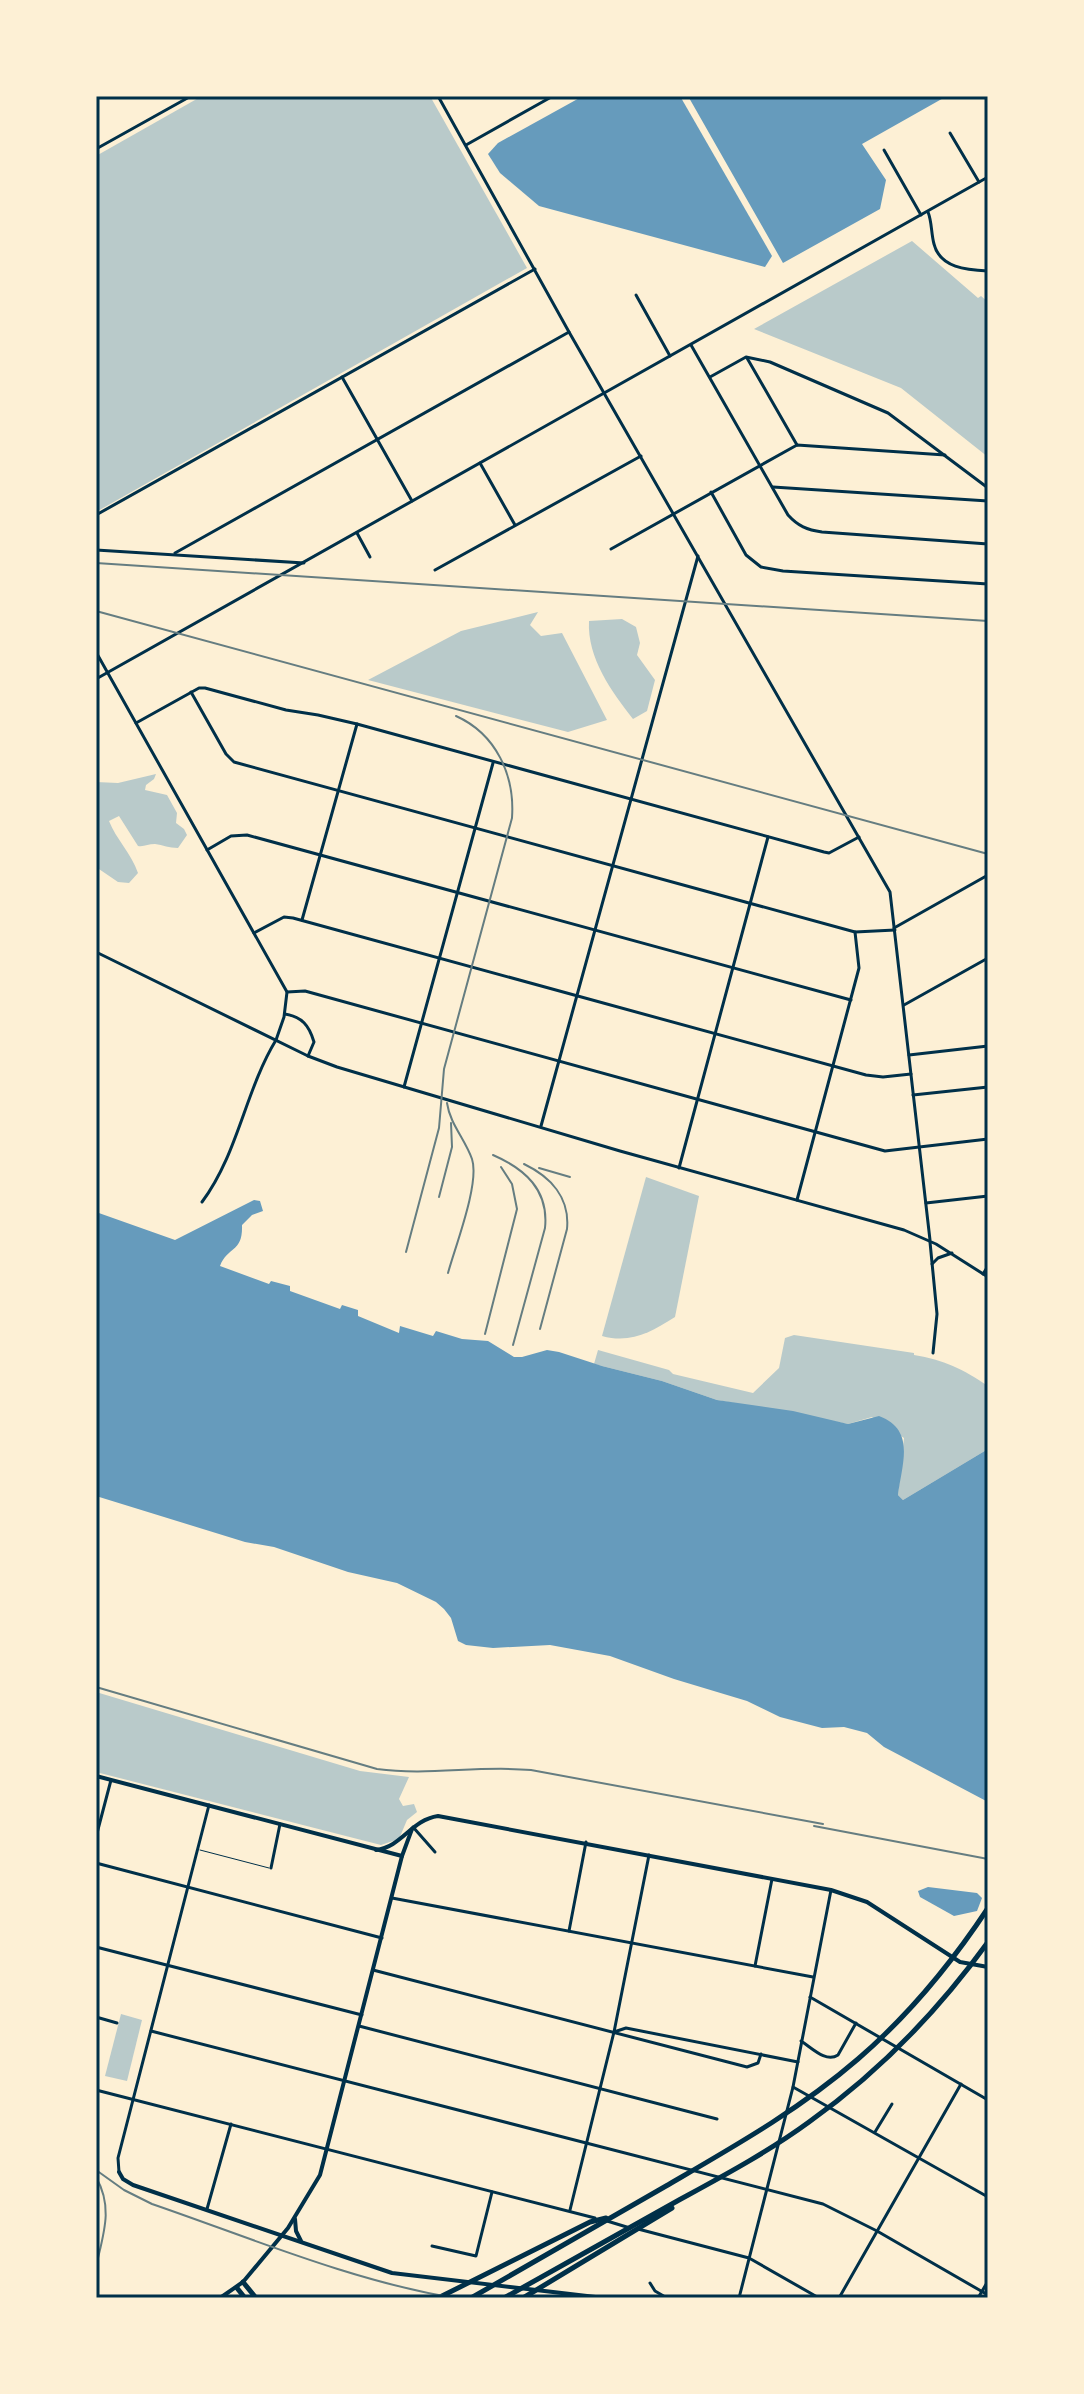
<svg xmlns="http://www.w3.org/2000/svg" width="1084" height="2394" font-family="'PT Sans Narrow',sans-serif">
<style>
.green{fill:#b9caca}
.water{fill:#669bbc}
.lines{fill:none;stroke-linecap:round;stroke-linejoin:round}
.service{stroke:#003049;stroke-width:1}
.minor{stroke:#003049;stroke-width:3}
.tertiary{stroke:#003049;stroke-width:3}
.secondary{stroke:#003049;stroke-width:4}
.primary{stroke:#003049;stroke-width:4}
.motorway{stroke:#003049;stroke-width:5}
.rail{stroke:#657d81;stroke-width:2}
.neatline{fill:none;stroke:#003049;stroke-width:3}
</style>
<rect width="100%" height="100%" fill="#fdf0d5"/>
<g class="green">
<polygon points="202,96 430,96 527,268 96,512 96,156"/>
<polygon points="912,241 978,298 981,296 988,302 988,457 901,388 754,329"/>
<polygon points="538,612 530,625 541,636 562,633 607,720 568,732 368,680 461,631"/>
<path d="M 622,619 L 636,627 L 640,643 L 637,655 L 655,680 L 647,711 L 633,719 C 612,692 587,658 589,621 Z"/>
<path d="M 156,774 L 154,779 L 146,785 L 145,790 L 167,795 L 177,813 L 176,823 L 184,829 L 187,835 L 178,848 C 169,848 163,845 155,844 C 148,844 144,847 138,846 L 119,816 L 109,821 C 116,839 131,853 138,873 L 129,883 L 118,882 L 96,867 L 96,782 L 118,783 Z"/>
<path d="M 646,1177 L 699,1196 L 675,1317 C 651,1332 631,1344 602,1336 Z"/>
<path d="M 794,1335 L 914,1353 L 914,1355 C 944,1360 963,1369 988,1386 L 988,1449 L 903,1500 L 898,1495 L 904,1438 L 872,1417 L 848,1424 L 717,1400 L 662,1381 L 594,1364 L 598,1350 L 669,1370 L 673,1374 L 753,1393 L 779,1368 L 785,1338 Z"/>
<polygon points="96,1692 360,1771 409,1777 399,1799 403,1806 414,1804 417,1812 407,1820 399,1839 381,1845 96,1772"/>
<polygon points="121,2014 142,2020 127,2081 105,2076"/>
</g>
<g class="water">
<polygon points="583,96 680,96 772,256 765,267 539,206 500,173 488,154 498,143"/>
<polygon points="688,96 947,96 862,144 886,180 880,209 783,263"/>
<path d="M 254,1200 L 260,1201 L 263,1211 L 252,1215 L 242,1225 C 243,1253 228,1246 220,1266 L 269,1284 L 271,1281 L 290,1286 L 290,1291 L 340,1309 L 342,1305 L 358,1310 L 358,1316 L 399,1333 L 400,1326 L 433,1336 L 436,1331 L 462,1339 L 488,1341 L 514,1357 L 522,1357 L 547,1350 L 559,1352 L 602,1366 L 662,1381 L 717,1400 L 793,1411 L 848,1424 L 879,1416 C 916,1430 902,1463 898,1495 L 903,1500 L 988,1449 L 988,1802 L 884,1747 L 867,1733 L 844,1727 L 822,1728 L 780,1717 L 747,1701 L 674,1679 L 610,1656 L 550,1645 L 493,1648 L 466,1645 L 458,1641 L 451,1618 L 444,1609 L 436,1602 L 397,1583 L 348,1572 L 274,1547 L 245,1542 L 96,1496 L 96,1212 L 175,1240 Z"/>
<polygon points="928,1887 977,1893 982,1898 977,1911 954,1916 920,1897 918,1891"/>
</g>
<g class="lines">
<polyline class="service" points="200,1850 269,1868"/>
<g class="minor">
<polyline points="950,133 979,182"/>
<polyline points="466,145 553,96"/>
<polyline points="96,149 191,96"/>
<polyline points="884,150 921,215"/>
<path d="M 928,212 C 932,222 931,233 934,244 C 940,268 967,270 988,271"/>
<polyline points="636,295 670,356"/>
<path d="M 691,345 L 788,515 C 798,526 807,530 822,532 L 988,544"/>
<polyline points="747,358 797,445"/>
<polyline points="342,377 412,501"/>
<polyline points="710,377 746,357 770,362 888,413 988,488"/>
<polyline points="480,463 515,525"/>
<polyline points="773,487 988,501"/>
<polyline points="711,492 746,555 761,567 783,571 988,584"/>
<polyline points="96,515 535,269"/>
<polyline points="357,533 370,557"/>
<polyline points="611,549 797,445 945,455"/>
<polyline points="96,550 304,563"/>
<polyline points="175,553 569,332"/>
<polyline points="435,570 641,456"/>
<polyline points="191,692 226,754 234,762 855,932 895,930"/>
<polyline points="136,723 199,688 205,688 286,710 318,715 357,724 824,852 829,853 859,837"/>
<polyline points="207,850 231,836 247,835 851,1000"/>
<polyline points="302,920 357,724"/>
<polyline points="894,928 988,875"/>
<polyline points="254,933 284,917 293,918 866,1075 883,1077 911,1074"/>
<polyline points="287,992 305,991 885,1151 988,1139"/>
<polyline points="904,1005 988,958"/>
<path d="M 285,1014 C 302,1017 309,1025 314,1042 L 308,1056"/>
<polyline points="909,1055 988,1046"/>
<polyline points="404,1087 493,763"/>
<polyline points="913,1095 988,1087"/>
<polyline points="541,1126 698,556"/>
<polyline points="679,1168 768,837"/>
<polyline points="797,1200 859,968 855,932"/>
<path d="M 202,1202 C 238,1154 245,1091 276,1040"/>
<polyline points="926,1203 988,1196"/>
<polyline points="930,1242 937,1314 933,1353"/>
<polyline points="983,1274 988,1266"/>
<polyline points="413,1827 435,1852"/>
<polyline points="96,1837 111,1780"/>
<polyline points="96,1863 382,1938"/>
<polyline points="271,1868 280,1824"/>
<polyline points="392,1898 813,1977"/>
<polyline points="569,1931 586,1842"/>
<polyline points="96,1947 362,2015"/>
<polyline points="755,1966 772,1879"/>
<polyline points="96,2017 117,2023"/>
<polyline points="359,2026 717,2119"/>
<polyline points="151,2031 823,2204 877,2231 988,2295"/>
<path d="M 801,2041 C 812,2048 826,2063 838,2055 L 856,2023"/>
<polyline points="96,2090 595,2218"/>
<polyline points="875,2132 892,2104"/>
<polyline points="119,2172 118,2158 209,1805"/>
<polyline points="207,2209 231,2124"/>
<polyline points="570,2210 614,2032 649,1855"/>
<polyline points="607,2221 630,2228"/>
<polyline points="638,2229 749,2258 819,2298"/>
<polyline points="432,2246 476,2256 492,2192"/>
<polyline points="650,2283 655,2291 667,2298"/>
<polyline points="839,2298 961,2084"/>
<polyline points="978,2298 988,2281"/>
</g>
<g class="tertiary">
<polyline points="438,96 569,332 890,892 930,1240"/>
<polyline points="96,652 287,992 284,1017 276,1040"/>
<polyline points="96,679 988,177"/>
<polyline points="96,952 308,1056 337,1067 620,1151 904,1230 936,1244 988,1277"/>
<polyline points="932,1264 938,1258 952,1253"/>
<polyline points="373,1970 747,2067 758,2063 761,2054"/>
<polyline points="810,1997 988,2100"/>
<polyline points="614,2032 626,2028 798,2062"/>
<polyline points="793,2087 988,2197"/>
<polyline points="739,2298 793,2087 831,1890"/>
</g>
<g class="secondary">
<polyline points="96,1776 402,1856"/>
<path d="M 376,1850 C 402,1847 411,1820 438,1816 L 831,1890 L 867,1902 L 960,1962 L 988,1967"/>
<polyline points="119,2172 123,2179 133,2185 392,2273 604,2298"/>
<polyline points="295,2219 296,2231 301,2241"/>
<polyline points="243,2282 288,2228 320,2175 402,1856 412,1829"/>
</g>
<polyline class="primary" points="220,2298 243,2282"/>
<g class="motorway">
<polyline points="243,2282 256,2298"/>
<polyline points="237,2288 245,2298"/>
<polyline points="438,2298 590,2222 606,2218"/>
<path d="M 471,2298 C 536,2261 601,2223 666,2186 C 733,2147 799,2110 858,2059 C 909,2015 951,1964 988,1908"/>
<path d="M 504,2298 C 562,2265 621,2233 679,2200 C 723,2176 768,2152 809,2122 C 878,2073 938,2011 988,1942"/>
<polyline points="523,2298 672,2208"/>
</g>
<g class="rail">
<polyline points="96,563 988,621"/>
<polyline points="96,611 988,854"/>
<path d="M 447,1103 C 450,1124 465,1139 472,1159 C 480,1183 455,1247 448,1273"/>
<path d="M 493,1155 C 525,1169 549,1190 545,1228 L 513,1345"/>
<path d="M 524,1164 C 551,1177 570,1198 567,1229 L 540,1329"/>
<polyline points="539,1168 570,1177"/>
<polyline points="439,1197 452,1147 451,1123"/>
<path d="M 406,1252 L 439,1128 L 444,1069 L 512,818 C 515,775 496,734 456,716"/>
<polyline points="485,1334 517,1209 512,1184 501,1167"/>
<path d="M 96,1687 L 377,1769 C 429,1776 479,1765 531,1770 L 823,1824"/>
<polyline points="814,1826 988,1859"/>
<path d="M 96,2170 L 124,2190 L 152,2204 C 251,2238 350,2280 454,2298"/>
<path d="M 96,2177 C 112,2205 105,2229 98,2258"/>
</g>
</g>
<rect width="1084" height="2394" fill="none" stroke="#fdf0d5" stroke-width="196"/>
<rect x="98" y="98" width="888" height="2198" class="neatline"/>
</svg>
